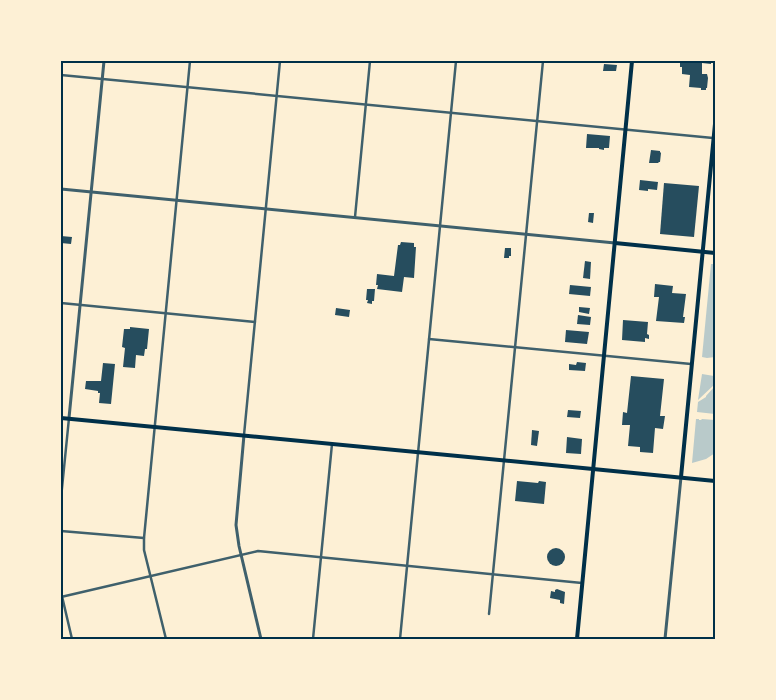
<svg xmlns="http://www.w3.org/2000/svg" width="776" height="700" font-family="Karla,sans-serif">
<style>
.green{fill:#b9caca}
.building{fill:#264d5e}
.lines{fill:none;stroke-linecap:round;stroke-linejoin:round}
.minor{stroke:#3f606c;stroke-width:2.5}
.tertiary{stroke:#3f606c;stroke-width:3}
.secondary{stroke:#003049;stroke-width:4}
.primary{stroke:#003049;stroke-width:4}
.neatline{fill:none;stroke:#003049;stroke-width:2}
</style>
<rect width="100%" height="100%" fill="#fdf0d5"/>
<g class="green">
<polygon points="711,264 715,264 715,357 707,358 702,357"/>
<polygon points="702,374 714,376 715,377 715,384 698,400"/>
<polygon points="715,386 715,414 697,412 698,402 706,397 706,396"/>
<polygon points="696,419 699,419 699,420 701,420 702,419 715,420 715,453 706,459 692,463"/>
</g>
<g class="building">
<polygon points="682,61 711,61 711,64 702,63 702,75 702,74 707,74 708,78 707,88 706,88 706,90 701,90 701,88 689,87 690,75 682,74 682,67 680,67 680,62"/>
<polygon points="604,64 617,65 616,71 603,71"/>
<polygon points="587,134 610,136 609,148 604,148 604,150 599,149 599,148 586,148"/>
<polygon points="651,150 660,151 660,152 661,153 660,162 659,162 658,163 649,163"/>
<polygon points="640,180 658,182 657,190 648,189 648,191 639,190"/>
<polygon points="664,183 699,186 694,237 660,234"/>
<polygon points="589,213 594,213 593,223 588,222"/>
<polygon points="61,236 72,237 71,244 61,243"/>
<polygon points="401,242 414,243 414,247 416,247 414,278 404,277 402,292 377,289 378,285 376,285 377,274 394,276 398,245 400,245"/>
<polygon points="505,248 511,248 511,256 509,256 509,258 504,258"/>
<polygon points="585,261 591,262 590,279 583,278"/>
<polygon points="655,284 673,286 672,293 686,294 683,317 685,317 684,323 656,321 659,297 654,297"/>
<polygon points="570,285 591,287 590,296 569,294"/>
<polygon points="367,289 375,289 374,301 372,301 372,304 367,303 368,300 366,300"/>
<polygon points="579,307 590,308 589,314 579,312"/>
<polygon points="336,308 350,310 349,317 335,315"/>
<polygon points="578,315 591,317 590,325 577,324"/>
<polygon points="623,320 648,322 647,334 649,335 649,339 645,338 645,342 622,340"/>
<polygon points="130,327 149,329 147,349 145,349 144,356 136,355 135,368 123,367 125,348 122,347 124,329 130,329"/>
<polygon points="566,330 589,332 587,344 565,342"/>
<polygon points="577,362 586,363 585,371 569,370 569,364 576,365"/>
<polygon points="103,363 115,364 111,404 99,403 100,393 98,393 98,391 85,389 86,381 101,381"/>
<polygon points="631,376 664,379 660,416 665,416 663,429 655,428 653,453 640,452 640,447 628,446 630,425 622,425 623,412 627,413"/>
<polygon points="568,410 581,411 580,418 567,417"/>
<polygon points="532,430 539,431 537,446 531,445"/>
<polygon points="567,437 582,439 581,454 566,453"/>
<polygon points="517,481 538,483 539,481 546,482 544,504 515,501"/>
<circle cx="556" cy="557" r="9"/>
<polygon points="557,589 565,592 564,604 560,603 560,600 550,598 551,591 555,592 555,590"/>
</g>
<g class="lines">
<g class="minor">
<polyline points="61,75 713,138"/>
<polyline points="355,217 370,61"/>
<polyline points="61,303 255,322"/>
<polyline points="429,339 691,364"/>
<polyline points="244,435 280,61"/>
<polyline points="61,498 69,418"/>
<polyline points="61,531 144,538"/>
<polyline points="61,592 72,639"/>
<polyline points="61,597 258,551 582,583"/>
<polyline points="489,614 543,61"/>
<polyline points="166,639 144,550 144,538 190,61"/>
<polyline points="313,639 332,444"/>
<polyline points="400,639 456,61"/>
</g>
<g class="tertiary">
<polyline points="61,189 615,243"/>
<polyline points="69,418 104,61"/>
<polyline points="244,435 236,525 239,546 261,639"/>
<polyline points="665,639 681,477"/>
</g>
<g class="secondary">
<polyline points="615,243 715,253"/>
<polyline points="61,418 593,469"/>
<polyline points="681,477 715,124"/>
</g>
<g class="primary">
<polyline points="593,469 715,481"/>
<polyline points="577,639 632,61"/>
</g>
</g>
<rect width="776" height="700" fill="none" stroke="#fdf0d5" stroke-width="125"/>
<rect x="62" y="62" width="652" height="576" class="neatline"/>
</svg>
